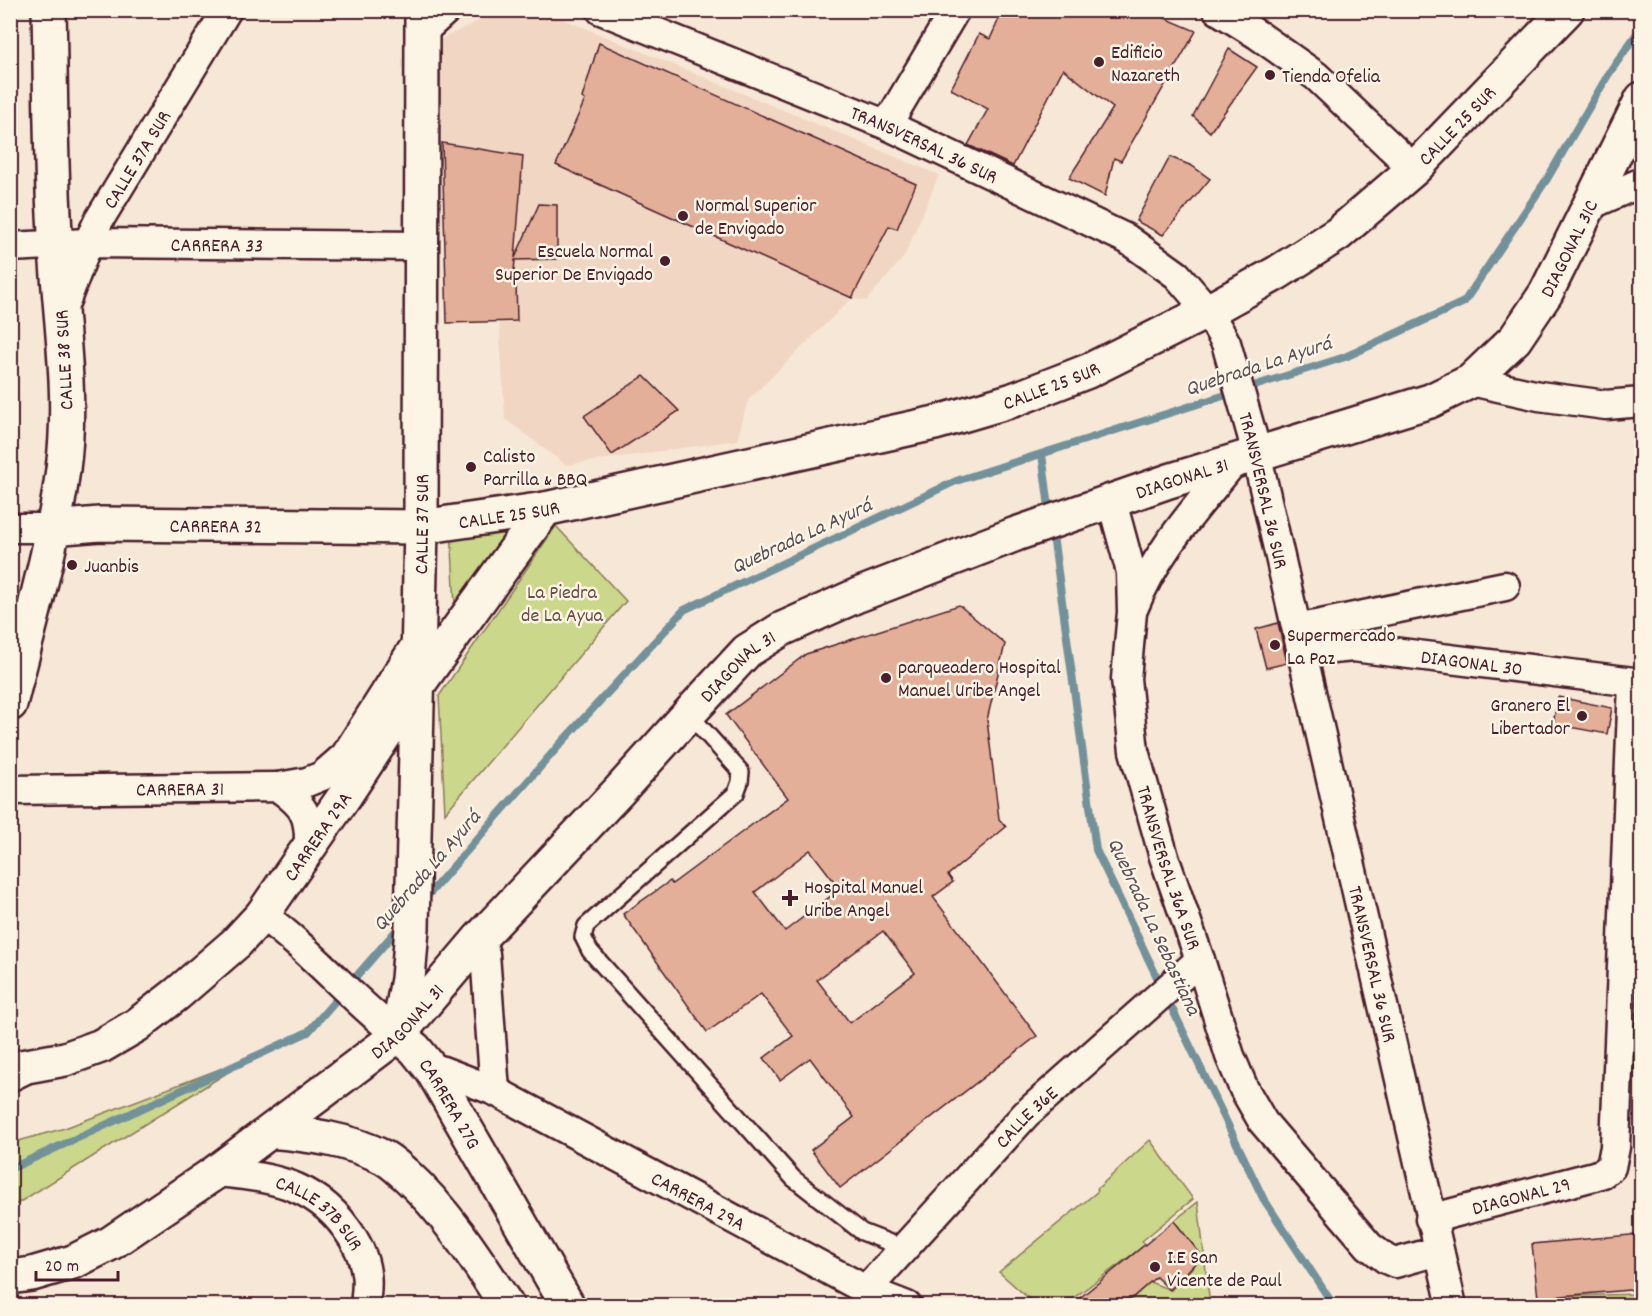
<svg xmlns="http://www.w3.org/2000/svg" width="1652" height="1316" font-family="Dekko,sans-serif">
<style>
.built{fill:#f1d6c4}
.green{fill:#cbd78a;stroke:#8a7b5a;stroke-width:1.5}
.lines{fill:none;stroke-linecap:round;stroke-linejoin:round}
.stream{stroke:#72929b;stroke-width:8}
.building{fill:#e4af99;stroke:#4a1f2b;stroke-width:1.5;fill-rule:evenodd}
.service-casing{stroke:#4a1f2b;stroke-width:20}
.minor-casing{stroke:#4a1f2b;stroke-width:33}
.tertiary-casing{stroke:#4a1f2b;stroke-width:38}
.secondary-casing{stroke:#4a1f2b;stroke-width:38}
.service{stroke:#fcf5e5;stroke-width:15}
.minor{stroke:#fcf5e5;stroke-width:28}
.tertiary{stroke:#fcf5e5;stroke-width:33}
.secondary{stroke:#fcf5e5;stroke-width:33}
.poi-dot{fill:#4a1f2b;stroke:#fcf5e5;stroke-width:2}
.labels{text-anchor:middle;stroke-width:5;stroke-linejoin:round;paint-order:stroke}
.poi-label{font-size:20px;fill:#4a1f2b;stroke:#fcf5e5;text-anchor:start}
.street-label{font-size:20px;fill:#4a1f2b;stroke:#fcf5e5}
.park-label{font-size:20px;fill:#6a4d43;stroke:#fcf5e5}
.water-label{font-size:21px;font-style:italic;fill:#5b4f5a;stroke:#fcf5e5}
</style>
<rect width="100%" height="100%" fill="#f7e7d6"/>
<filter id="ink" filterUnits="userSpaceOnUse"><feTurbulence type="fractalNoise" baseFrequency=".0167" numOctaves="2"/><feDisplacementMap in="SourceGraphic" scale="12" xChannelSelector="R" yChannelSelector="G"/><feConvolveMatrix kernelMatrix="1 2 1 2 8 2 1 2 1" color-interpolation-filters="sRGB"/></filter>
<g filter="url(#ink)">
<polygon class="built" points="499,11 544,11 939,175 904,257 866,301 852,298 748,400 737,440 566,465 505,419 499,317 447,323 439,40"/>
<g class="green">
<polygon points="556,526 626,601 445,813 439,696"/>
<polygon points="529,527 456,627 451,528"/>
<polygon points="254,1056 12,1207 11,1207 11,1143 65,1128"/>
<polygon points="1150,1140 1193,1199 1142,1241 1145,1245 1064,1305 1036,1305 999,1272 1098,1191 1097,1189"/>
<polygon points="1198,1202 1210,1305 1124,1306 1150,1282 1171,1290 1202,1257 1174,1221"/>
<polygon points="1641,1294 1641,1305 1564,1305 1563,1296"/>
</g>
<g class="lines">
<g class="stream">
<polyline points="1042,454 1050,515"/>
<polyline points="1052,528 1096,850 1263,1198 1334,1306"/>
<polyline points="423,901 562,742 684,610 956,481 1345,357 1464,302 1547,179 1608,75 1642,26"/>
<polyline points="10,1169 308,1032 402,924"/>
</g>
</g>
<g class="building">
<polygon points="1003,10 1146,10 1196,31 1121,161 1114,158 1105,196 1069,178 1113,108 1063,69 1013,166 968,145 988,109 951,89 979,34 990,39"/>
<polygon points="599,43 916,184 897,229 889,226 852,298 556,165 585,100 582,98"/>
<polygon points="1229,49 1257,67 1210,132 1193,116"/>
<polygon points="442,143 523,156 515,258 539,204 557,205 557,259 515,260 513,282 516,283 517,321 447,323"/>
<polygon points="1170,157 1192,166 1210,179 1163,235 1136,221"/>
<polygon points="644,376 679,411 612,455 584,416"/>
<path d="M 959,605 L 1005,644 L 987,720 L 999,819 L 1006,827 L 948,875 L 953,882 L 933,897 L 1037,1036 L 840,1188 L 811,1150 L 854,1117 L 810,1058 L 780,1080 L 764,1058 L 793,1036 L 761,994 L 707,1032 L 623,914 L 670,881 L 672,884 L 788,798 L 726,715 L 806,654 ZM 810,850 L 840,889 L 785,931 L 755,892 ZM 883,931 L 915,973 L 850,1023 L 817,980 Z"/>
<polygon points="1278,623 1287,663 1266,668 1256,629"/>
<polygon points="1558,697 1612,708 1607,734 1553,724"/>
<polygon points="1174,1221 1202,1256 1170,1290 1156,1277 1124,1305 1071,1305"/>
<polygon points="1641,1234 1641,1289 1538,1298 1532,1244"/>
</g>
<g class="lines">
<defs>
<polyline id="service" points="689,714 741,772 740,782 736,793 586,926 583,937 590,951 793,1178 862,1232 903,1248"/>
<g id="minor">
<path id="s1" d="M 601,10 L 887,125 L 1127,239 L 1177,275 L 1208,311 L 1226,343 L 1252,435 L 1452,1306"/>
<polyline points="1218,10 1258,35 1316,76 1414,169"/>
<polyline points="423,31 446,10"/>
<polyline points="887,125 955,10"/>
<polyline points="1588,206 1642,182"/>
<path id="s2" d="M 10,247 L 88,243 L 423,246"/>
<path id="s3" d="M 61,313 L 88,243 L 99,220 L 227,10"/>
<polyline points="1471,381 1539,396 1606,405 1642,402"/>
<path id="s4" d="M 1112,502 L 1131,572 L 1132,612 L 1126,679 L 1134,751 L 1164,857 L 1200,960 L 1230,1056 L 1244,1089 L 1263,1122 L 1369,1246 L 1386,1259 L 1395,1263 L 1438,1251"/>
<polyline points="10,528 52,528"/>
<path d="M 1134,607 C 1156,551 1197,508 1234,461"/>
<polyline points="1297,629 1505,586"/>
<path id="s5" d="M 1302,652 L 1353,647 L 1642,683"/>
<polyline points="278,787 307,782 322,776 345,756 418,641"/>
<path id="s6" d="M 10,790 L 278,787 C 304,806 310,814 309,847"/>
<path d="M 262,915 C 311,950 350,998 398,1035"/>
<polyline points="480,938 485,954 495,1091"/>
<path id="s7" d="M 432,1070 L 440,1070 L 495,1091 L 866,1290 L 907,1306"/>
<path id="s8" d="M 216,1172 C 267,1176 314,1183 346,1228 C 356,1241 364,1257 366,1273 C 368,1283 366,1295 365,1306"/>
<path id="s9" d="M 1430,1219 L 1594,1176 L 1603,1173 L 1611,1167 L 1615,1147 L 1633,683"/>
<path id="s10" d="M 866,1290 L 1026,1114 L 1200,960"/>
</g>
<g id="tertiary">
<path id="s11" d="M 10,1069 L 65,1059 L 101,1046 L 137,1025 L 177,994 L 236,943 L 262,915 L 346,794 L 417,686 L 545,509"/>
</g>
<g id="secondary">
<path id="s12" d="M 52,528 L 100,524 L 421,527 L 545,509 L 935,423 L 1013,400 L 1088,371 L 1208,311 L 1277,273 L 1338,234 L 1414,169 L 1567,10"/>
<path d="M 10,704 C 29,626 53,548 63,469 C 73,395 60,320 56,247 C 50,168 51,89 49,10"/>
<path id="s13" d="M 398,1033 L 408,979 L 412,928 L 421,527 L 422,10"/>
<path id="s14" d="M 398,1035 L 415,1049 L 432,1070 L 568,1306"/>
<polyline points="10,1074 22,1068"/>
<path d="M 271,1131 C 311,1135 347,1139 383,1157 C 391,1161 398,1168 405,1174 C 446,1211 477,1260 507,1306"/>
<path id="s15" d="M 10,1277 L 32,1274 L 73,1262 L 111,1243 L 216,1172 L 398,1035 L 480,938 L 619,791 L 695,707 L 747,651 L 782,629 L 858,595 L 1016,534 L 1169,481 L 1430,401 L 1471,381 L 1515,339 L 1546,293 L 1642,99"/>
</g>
</defs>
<use href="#service" class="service-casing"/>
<use href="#minor" class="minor-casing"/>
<use href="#tertiary" class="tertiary-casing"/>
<use href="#secondary" class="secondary-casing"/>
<use href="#service" class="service"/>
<use href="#minor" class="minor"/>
<use href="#tertiary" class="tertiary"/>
<use href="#secondary" class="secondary"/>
</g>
</g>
<g class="poi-dot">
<circle cx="1099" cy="62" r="6"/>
<circle cx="1270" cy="75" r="6"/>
<circle cx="683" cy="216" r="6"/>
<circle cx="665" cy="261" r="6"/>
<circle cx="471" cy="467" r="6"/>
<circle cx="72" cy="565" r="6"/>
<circle cx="1275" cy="645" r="6"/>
<circle cx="886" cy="678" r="6"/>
<circle cx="1582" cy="716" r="6"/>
<path d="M787 889h6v6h6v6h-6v6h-6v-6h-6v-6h6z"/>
<circle cx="1155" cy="1267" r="6"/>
</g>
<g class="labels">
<g class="poi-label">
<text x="1111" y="58">Edificio<tspan x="1111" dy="23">Nazareth</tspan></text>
<text x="1282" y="82">Tienda Ofelia</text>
<text x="695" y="211">Normal Superior<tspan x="695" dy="23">de Envigado</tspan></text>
<text x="653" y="257" text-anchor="end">Escuela Normal<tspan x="653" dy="23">Superior De Envigado</tspan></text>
<text x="483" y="462">Calisto<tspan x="483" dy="23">Parrilla &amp; BBQ</tspan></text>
<text x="84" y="572">Juanbis</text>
<text x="1287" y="641">Supermercado<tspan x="1287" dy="23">La Paz</tspan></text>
<text x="898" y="673">parqueadero Hospital<tspan x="898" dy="23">Manuel Uribe Angel</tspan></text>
<text x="1570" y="711" text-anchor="end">Granero El<tspan x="1570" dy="23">Libertador</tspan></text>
<text x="804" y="893">Hospital Manuel<tspan x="804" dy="23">Uribe Angel</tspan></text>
<text x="1167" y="1263">I.E San<tspan x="1167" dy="23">Vicente de Paul</tspan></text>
</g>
<g class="street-label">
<text dy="7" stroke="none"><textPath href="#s12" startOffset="1502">CALLE 25 SUR</textPath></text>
<text dy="7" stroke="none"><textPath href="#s1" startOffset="350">TRANSVERSAL 36 SUR</textPath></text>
<text dy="7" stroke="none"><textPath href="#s3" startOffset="172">CALLE 37A SUR</textPath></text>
<text dy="7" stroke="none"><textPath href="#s2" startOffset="207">CARRERA 33</textPath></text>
<text dy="7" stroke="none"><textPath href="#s15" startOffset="1922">DIAGONAL 31C</textPath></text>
<text transform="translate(63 360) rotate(-93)" y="7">CALLE 38 SUR</text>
<text dy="7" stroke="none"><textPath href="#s12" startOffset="1016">CALLE 25 SUR</textPath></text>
<text dy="7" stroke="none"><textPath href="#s15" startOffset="1450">DIAGONAL 31</textPath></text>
<text dy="7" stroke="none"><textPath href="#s1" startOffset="872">TRANSVERSAL 36 SUR</textPath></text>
<text dy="7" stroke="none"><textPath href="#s12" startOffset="458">CALLE 25 SUR</textPath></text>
<text dy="7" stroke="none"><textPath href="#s13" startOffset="510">CALLE 37 SUR</textPath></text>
<text dy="7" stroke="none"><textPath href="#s12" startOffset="164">CARRERA 32</textPath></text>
<text dy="7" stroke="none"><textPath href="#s5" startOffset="171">DIAGONAL 30</textPath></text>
<text dy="7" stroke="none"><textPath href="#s15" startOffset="964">DIAGONAL 31</textPath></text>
<text dy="7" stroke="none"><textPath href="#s6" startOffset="170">CARRERA 31</textPath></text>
<text dy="7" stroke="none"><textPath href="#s11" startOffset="399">CARRERA 29A</textPath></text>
<text dy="7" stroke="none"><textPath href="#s4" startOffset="374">TRANSVERSAL 36A SUR</textPath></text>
<text dy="7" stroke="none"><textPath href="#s1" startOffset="1358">TRANSVERSAL 36 SUR</textPath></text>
<text dy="7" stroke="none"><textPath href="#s15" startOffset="478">DIAGONAL 31</textPath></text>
<text dy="7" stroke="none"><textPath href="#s14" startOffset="87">CARRERA 27G</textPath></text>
<text dy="7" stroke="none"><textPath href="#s10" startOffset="236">CALLE 36E</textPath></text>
<text dy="7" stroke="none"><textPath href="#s9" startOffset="94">DIAGONAL 29</textPath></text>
<text dy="7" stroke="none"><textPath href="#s7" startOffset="298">CARRERA 29A</textPath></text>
<text dy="7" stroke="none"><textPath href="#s8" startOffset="116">CALLE 37B SUR</textPath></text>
</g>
<g class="park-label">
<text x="562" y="598">La Piedra<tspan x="562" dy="23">de La Ayua</tspan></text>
</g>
<g class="water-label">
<text transform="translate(1258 365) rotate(-18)" y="7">Quebrada La Ayurá</text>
<text transform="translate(801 535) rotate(-25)" y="7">Quebrada La Ayurá</text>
<text transform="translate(426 870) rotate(-49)" y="7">Quebrada La Ayurá</text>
<text transform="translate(1155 926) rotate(65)" y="7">Quebrada La Sebastiana</text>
</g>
</g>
<rect width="1652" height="1316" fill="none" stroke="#fcf5e5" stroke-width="36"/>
<rect x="18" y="18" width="1616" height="1280" fill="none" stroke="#4a1f2b" stroke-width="2" filter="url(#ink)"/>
<path d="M36 1271v9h82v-9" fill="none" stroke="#4a1f2b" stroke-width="3"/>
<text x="45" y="1271" font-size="18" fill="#4a1f2b" stroke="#fcf5e5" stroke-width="4.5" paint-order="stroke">20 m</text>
</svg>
